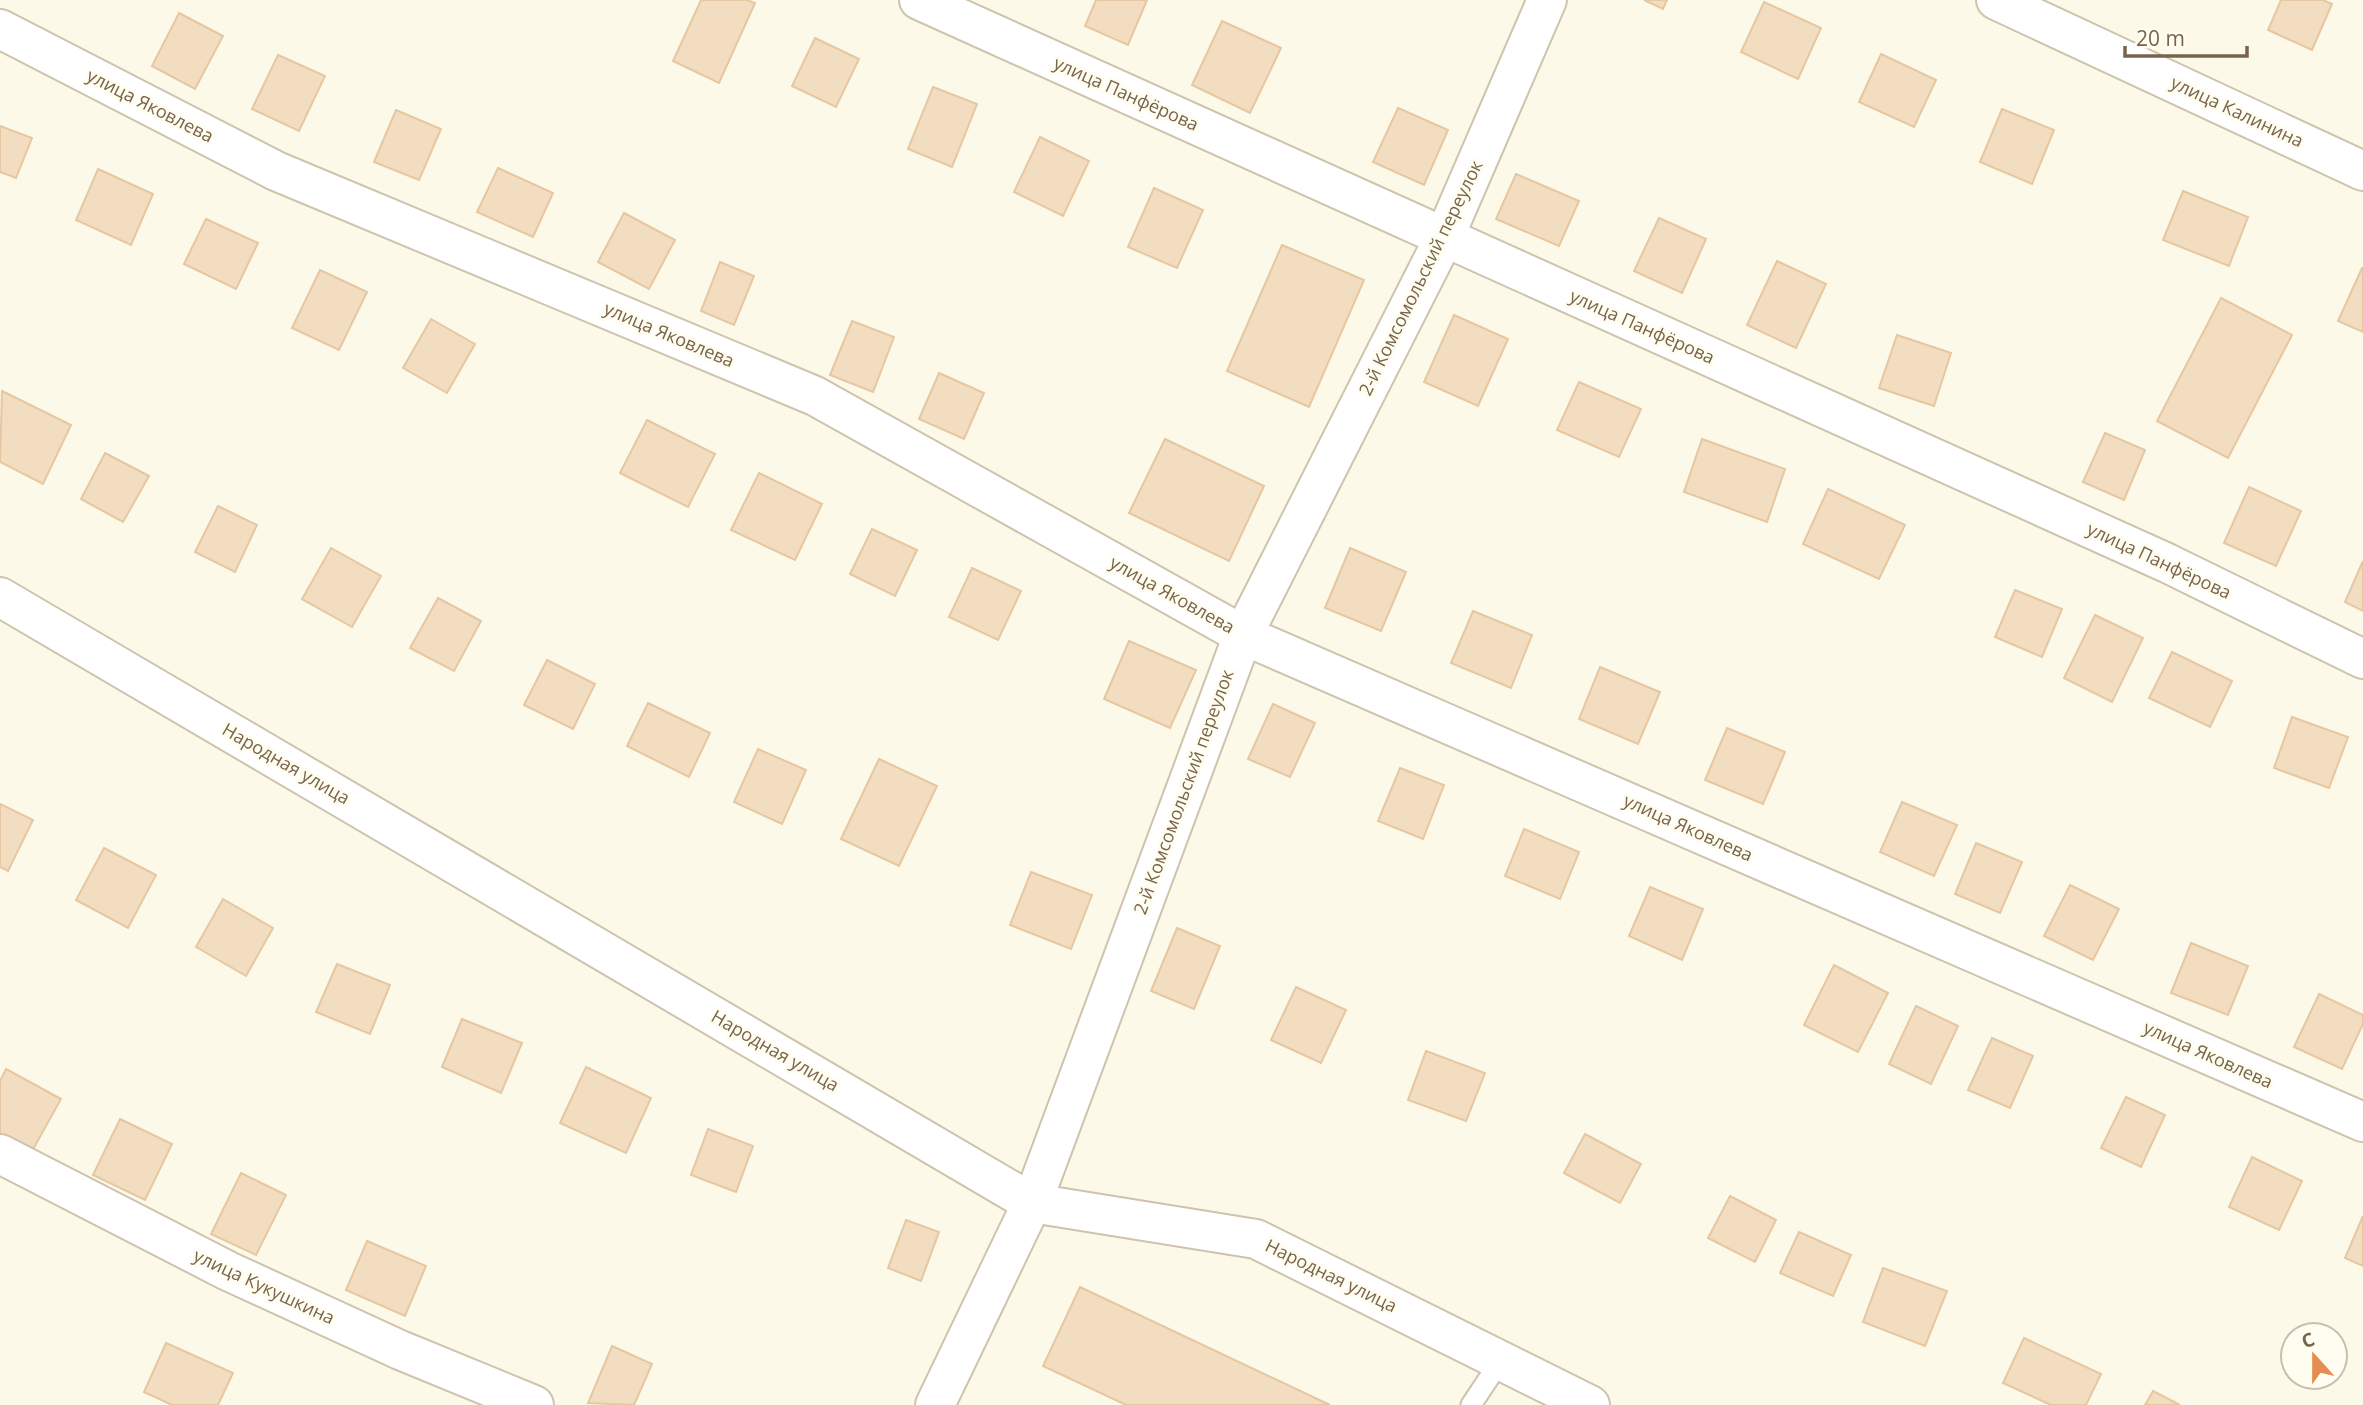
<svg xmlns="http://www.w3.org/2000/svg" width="2363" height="1405" font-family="'Open Sans',sans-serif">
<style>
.building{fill:#f2ddc1;stroke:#e5c7a1;stroke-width:2}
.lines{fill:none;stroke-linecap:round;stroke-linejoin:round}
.service-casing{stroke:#cfc3ae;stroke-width:23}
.minor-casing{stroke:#cfc3ae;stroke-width:42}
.service{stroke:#fff;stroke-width:19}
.minor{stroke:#fff;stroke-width:38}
.labels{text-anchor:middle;stroke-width:6;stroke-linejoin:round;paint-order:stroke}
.street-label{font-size:18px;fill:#78644c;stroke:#fffcf0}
</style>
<rect width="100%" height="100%" fill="#fdf9e9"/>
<g class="building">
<polygon points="701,0 747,0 755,3 719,83 673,61"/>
<polygon points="1096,0 1147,0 1128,45 1085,26"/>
<polygon points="1644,0 1667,0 1663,9"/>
<polygon points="2281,0 2323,0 2332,4 2312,50 2268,30"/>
<polygon points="1764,2 1821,28 1798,79 1741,52"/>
<polygon points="179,13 223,36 195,89 152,66"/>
<polygon points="1222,21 1281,48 1250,113 1192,85"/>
<polygon points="815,38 859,59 836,107 792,86"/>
<polygon points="1881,54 1936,80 1914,127 1859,102"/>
<polygon points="278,55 325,76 299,131 252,109"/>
<polygon points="933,87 977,104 952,167 908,149"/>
<polygon points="1398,108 1448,130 1424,185 1373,162"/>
<polygon points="2002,109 2054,130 2032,184 1980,162"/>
<polygon points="396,110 441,129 419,180 374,162"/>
<polygon points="0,126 32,138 16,178 0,172"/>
<polygon points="1040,137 1089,161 1063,216 1014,192"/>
<polygon points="498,168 553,193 533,237 477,212"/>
<polygon points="98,169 153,194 131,245 76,220"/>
<polygon points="1516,174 1579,201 1559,246 1496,219"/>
<polygon points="1154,188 1203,210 1177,268 1128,247"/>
<polygon points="2183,191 2248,217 2229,266 2163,240"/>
<polygon points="624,213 675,240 649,289 598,262"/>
<polygon points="1659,218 1706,239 1682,293 1634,271"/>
<polygon points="206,219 258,243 236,289 184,264"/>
<polygon points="1282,245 1364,280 1309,407 1227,371"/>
<polygon points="1777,261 1826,284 1796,348 1747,325"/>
<polygon points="720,262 754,276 734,325 701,311"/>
<polygon points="2362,268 2363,268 2363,332 2338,321"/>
<polygon points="320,270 367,292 339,350 292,328"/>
<polygon points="2221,298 2292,335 2228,458 2157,421"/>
<polygon points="1454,315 1508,339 1478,406 1424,382"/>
<polygon points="431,319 475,344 447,393 403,368"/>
<polygon points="852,321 894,337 873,392 830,375"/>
<polygon points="1897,335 1951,353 1934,406 1879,388"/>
<polygon points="939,373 984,393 964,439 919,419"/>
<polygon points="1579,382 1641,409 1619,457 1557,430"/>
<polygon points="2,391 71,425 43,484 0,462"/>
<polygon points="647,420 715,454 688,507 620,473"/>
<polygon points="2105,433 2145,450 2124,500 2083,482"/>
<polygon points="1165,439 1264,486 1229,561 1129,513"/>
<polygon points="1702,439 1785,469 1767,522 1684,492"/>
<polygon points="105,453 149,476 123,522 81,499"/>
<polygon points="759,473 822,504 795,560 731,530"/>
<polygon points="2249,487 2301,511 2276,566 2224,543"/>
<polygon points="1828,489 1905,525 1879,579 1803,544"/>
<polygon points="218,506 257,525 235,572 195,552"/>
<polygon points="872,529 917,550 895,596 850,574"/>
<polygon points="331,548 381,576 352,627 302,599"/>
<polygon points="1350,548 1406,572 1381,631 1325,608"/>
<polygon points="2363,561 2363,611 2345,602"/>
<polygon points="972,568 1021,591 998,640 949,617"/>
<polygon points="2015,590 2062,609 2042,657 1995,637"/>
<polygon points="438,598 481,621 454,671 410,648"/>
<polygon points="1473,611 1532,635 1511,688 1451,663"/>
<polygon points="2095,615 2143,638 2112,702 2064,678"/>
<polygon points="1129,641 1196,670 1170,728 1104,699"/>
<polygon points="2172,652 2232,681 2210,727 2149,698"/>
<polygon points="547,660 595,684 573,729 524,705"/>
<polygon points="1600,667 1660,692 1638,744 1579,719"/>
<polygon points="648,703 710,733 689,777 627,746"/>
<polygon points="1273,704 1315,723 1290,777 1248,759"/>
<polygon points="2292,717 2348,737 2329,788 2274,768"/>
<polygon points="1727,728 1785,752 1763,804 1705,780"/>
<polygon points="758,749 806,770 782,824 734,802"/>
<polygon points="879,759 937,786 899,866 841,839"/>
<polygon points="1400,768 1444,785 1423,839 1378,821"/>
<polygon points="1902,802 1957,825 1934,876 1880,852"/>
<polygon points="0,804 33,820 8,871 0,867"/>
<polygon points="1524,829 1579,852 1560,899 1505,876"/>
<polygon points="1976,843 2022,862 2000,913 1955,894"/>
<polygon points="104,848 156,875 128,928 76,900"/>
<polygon points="1031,872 1092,895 1071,949 1010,925"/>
<polygon points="2070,885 2119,909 2093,960 2044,936"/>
<polygon points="1650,887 1703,909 1682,960 1629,936"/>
<polygon points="223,899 273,928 246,976 196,947"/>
<polygon points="1177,928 1220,946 1194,1009 1151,991"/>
<polygon points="2191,943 2248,966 2228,1015 2171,993"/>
<polygon points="337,964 390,985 370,1034 316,1012"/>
<polygon points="1834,965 1888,993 1858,1052 1804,1025"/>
<polygon points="1296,987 1346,1010 1321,1063 1271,1040"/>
<polygon points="2319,994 2363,1015 2363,1024 2342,1069 2294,1047"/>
<polygon points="1916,1006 1958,1026 1931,1084 1889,1064"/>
<polygon points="462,1019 522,1043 501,1093 442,1067"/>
<polygon points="1992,1038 2033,1056 2010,1108 1968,1090"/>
<polygon points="1426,1051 1485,1073 1466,1121 1408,1100"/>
<polygon points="586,1067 651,1098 626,1153 560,1123"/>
<polygon points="6,1069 61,1099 31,1153 0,1137 0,1081"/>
<polygon points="2126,1097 2165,1115 2141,1167 2101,1148"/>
<polygon points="120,1119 172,1144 145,1200 93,1175"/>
<polygon points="708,1129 753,1146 736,1192 691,1175"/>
<polygon points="1585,1134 1641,1164 1620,1203 1564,1173"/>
<polygon points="2252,1157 2302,1181 2279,1230 2229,1207"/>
<polygon points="241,1173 286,1195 256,1255 211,1234"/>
<polygon points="1730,1196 1776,1220 1755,1262 1708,1238"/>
<polygon points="2363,1216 2363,1266 2345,1258"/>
<polygon points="906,1220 939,1232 921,1281 888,1268"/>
<polygon points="1799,1232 1851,1255 1833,1296 1780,1273"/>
<polygon points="367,1241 426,1266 405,1316 346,1290"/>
<polygon points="1883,1268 1947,1291 1925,1346 1863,1322"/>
<polygon points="1080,1287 1330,1405 1126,1405 1043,1366"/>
<polygon points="2024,1338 2101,1374 2086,1405 2051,1405 2003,1383"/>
<polygon points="166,1343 233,1373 218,1405 172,1405 144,1392"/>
<polygon points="612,1346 652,1364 634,1405 588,1403"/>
<polygon points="2153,1391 2180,1405 2145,1405"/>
</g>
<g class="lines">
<defs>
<polyline id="service" points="1471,1405 1501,1360"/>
<g id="minor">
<polyline points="919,0 2167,563 2363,659"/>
<polyline points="1996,0 2363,171"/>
<polyline points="0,29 276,171 815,396 1243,635 2363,1122"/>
<polyline points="0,597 1032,1203 1256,1239 1590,1405"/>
<polyline points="0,1154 228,1271 400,1350 534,1405"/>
<polyline points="935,1405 1032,1203 1243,635 1444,238 1547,0"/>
</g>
</defs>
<use href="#service" class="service-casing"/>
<use href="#minor" class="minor-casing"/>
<use href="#service" class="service"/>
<use href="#minor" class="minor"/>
</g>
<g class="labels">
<g class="street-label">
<text transform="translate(1126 94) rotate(24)" y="6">улица Панфёрова</text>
<text transform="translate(150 106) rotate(27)" y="6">улица Яковлева</text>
<text transform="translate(2237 112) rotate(25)" y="6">улица Калинина</text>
<text transform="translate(1421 278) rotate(-64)" y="6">2-й Комсомольский переулок</text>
<text transform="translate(1642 327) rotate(24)" y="6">улица Панфёрова</text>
<text transform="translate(669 335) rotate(23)" y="6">улица Яковлева</text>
<text transform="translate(2159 561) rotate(25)" y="6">улица Панфёрова</text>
<text transform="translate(1172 595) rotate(29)" y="6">улица Яковлева</text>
<text transform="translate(286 764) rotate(30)" y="6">Народная улица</text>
<text transform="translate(1184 792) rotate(-70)" y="6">2-й Комсомольский переулок</text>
<text transform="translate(1688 828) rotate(24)" y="6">улица Яковлева</text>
<text transform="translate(775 1051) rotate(30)" y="6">Народная улица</text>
<text transform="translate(2208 1055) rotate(24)" y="6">улица Яковлева</text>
<text transform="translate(1331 1276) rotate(26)" y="6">Народная улица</text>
<text transform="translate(264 1287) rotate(25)" y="6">улица Кукушкина</text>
</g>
</g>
<g transform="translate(2314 1356) rotate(339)"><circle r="33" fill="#fffcf0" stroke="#c9bfae" stroke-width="2"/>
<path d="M0-5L12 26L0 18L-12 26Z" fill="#e58c50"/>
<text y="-10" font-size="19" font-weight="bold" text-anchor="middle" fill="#78644c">С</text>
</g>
<path d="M2125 46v10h122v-10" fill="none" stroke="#78644c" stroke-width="3.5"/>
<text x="2136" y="46" font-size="21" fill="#78644c" stroke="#fffcf0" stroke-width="5" paint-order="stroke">20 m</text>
</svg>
